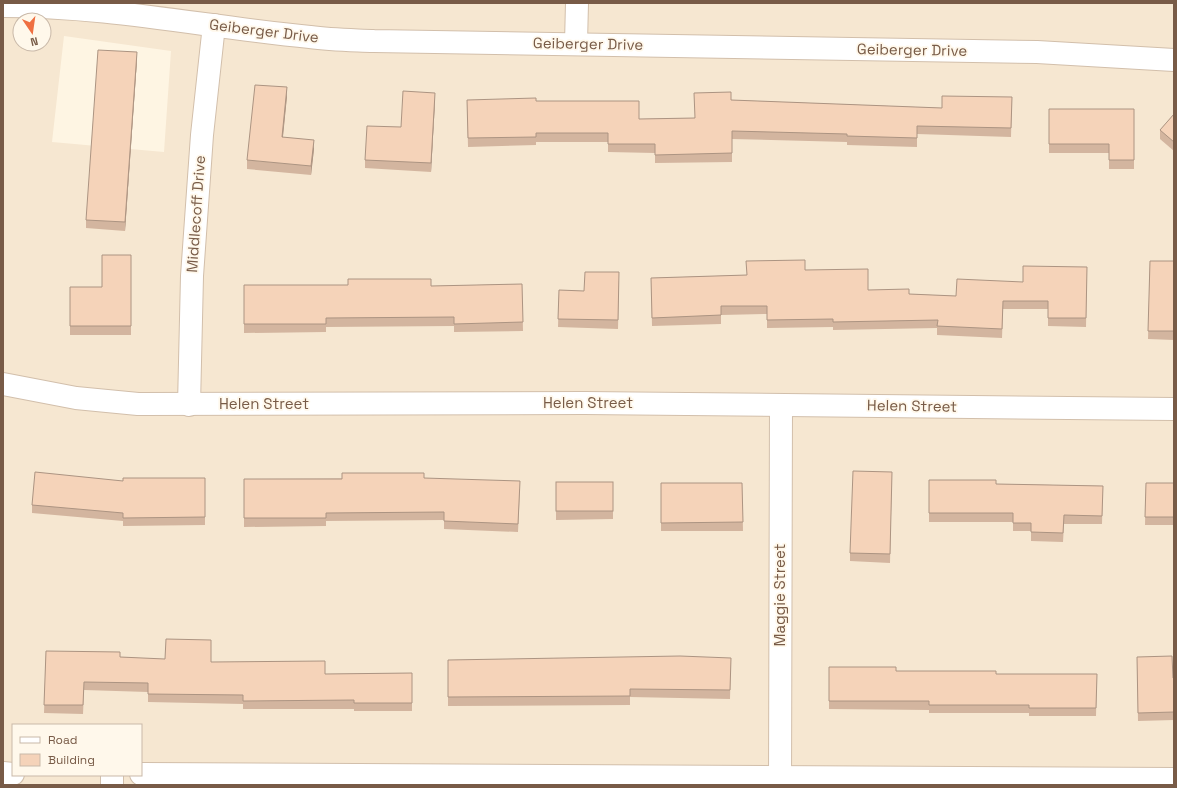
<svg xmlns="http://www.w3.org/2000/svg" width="1177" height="788" font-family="'Space Grotesk',sans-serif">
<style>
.residential{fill:#f6e7d1;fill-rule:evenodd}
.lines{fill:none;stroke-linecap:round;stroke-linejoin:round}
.minor-casing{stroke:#d2bfab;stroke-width:24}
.minor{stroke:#fff;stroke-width:22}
.wall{fill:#d3b59f}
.shaded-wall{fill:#ac9482}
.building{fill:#f5d3b9;stroke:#ac9482}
.labels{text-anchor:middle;stroke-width:3.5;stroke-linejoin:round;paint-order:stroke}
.street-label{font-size:15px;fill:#785b47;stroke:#fff8eb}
</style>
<rect width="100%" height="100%" fill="#fef5e3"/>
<path class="residential" d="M 3,3 L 1174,3 L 1174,785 L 3,785 ZM 20,20 L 44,20 L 44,44 L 20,44 ZM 64,36 L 171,51 L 164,152 L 52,142 ZM 13,725 L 141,725 L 141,775 L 13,775 Z"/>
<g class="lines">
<defs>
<g id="minor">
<path d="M 3,6 C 107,6 207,27 310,37 C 331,40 352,40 374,41 L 1037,52 L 1174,60"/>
<polyline points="576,43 577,3"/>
<polyline points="3,384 76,398 138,404 584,403 1174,409"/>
<polyline points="189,405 192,276 202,135 214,25"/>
<polyline points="3,773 13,774"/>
<polyline points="141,774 1174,779"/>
<polyline points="112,775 112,785"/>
<polyline points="780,785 781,405"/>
</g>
</defs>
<use href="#minor" class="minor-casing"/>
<use href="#minor" class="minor"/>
</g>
<g class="wall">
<polygon points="137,60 125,231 86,228 86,220"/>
<polygon points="287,96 283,137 314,149 311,175 247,169 247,160"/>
<polygon points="1012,97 1011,137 917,134 917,147 847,145 847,142 732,139 732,162 655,163 655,153 608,152 608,142 536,142 536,145 468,147 467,100 536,101 639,119 694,118 731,100 942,108"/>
<polygon points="435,101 431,172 365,168 365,160"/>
<polygon points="1049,109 1134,109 1134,169 1109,169 1109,153 1049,153"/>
<polygon points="1174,114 1174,151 1160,139 1160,130"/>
<polygon points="131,255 131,335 70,335 70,287 102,287"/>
<polygon points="1150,261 1174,261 1174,340 1148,339"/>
<polygon points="1087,267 1086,327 1048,326 1048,309 1003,309 1002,338 937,335 937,328 833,330 833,327 767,328 767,314 721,315 721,324 652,326 651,278 747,275 805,270 868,290 909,294 956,296 1023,282"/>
<polygon points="619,281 618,329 558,327 559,290 584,291"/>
<polygon points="522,284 523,331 454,332 454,326 326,327 326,332 244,333 244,285 431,286"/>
<polygon points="892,472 890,563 850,561 850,553"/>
<polygon points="205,478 205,525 123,526 123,521 32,513 32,505"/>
<polygon points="424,478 520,489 518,532 444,529 444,520 326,521 326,526 244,527 244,479"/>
<polygon points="929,480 996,484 1103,486 1102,524 1064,524 1063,542 1031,541 1031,531 1013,531 1013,522 929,522"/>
<polygon points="556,482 613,482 613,519 556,520"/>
<polygon points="661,483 742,483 743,531 661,531"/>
<polygon points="1146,483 1174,483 1174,525 1145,525"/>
<polygon points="46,651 120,657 211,662 325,674 412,673 412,711 354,711 354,709 243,709 243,704 148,702 148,692 84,690 83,714 44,713"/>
<polygon points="1137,657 1173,678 1174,678 1174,720 1138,721"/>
<polygon points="731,658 730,699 630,697 630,705 448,706 448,660"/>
<polygon points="829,667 896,671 996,674 1097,674 1096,716 1029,716 1029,713 929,713 929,710 829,709"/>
</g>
<g class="shaded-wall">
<polygon points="137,52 137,60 125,231 125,222"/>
<polygon points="287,87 287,96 282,145 282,137"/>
<polygon points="435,93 435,101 431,172 431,163"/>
<polygon points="314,140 314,149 311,175 311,166"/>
</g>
<g class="building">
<polygon points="98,50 137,52 125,222 86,220"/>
<polygon points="255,85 287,87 282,137 314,140 311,166 247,160"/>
<polygon points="403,91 435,93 431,163 365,160 367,126 401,127"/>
<polygon points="731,92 731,100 942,108 942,96 1012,97 1011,128 917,126 917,138 847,136 847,134 732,131 732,153 655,155 655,144 608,144 608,133 536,133 536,137 468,138 467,100 536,98 536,101 639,101 639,119 695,118 694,93"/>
<polygon points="1049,109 1134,109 1134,160 1109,160 1109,144 1049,144"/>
<polygon points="1174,114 1174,142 1160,130"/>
<polygon points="102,255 131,255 131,326 70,326 70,287 102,287"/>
<polygon points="805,260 805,270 868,269 868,290 909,289 909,294 956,296 957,279 1023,282 1023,266 1087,267 1086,318 1048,318 1048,301 1003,301 1002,329 937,326 938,320 833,322 833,319 767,320 767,306 721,306 721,315 652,318 651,278 747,275 746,261"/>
<polygon points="1150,261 1174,261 1174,331 1148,331"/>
<polygon points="585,272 619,272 618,320 558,319 559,290 584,291"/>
<polygon points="348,279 431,279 431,286 522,284 523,322 454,324 454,317 326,318 326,324 244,324 244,285 348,285"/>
<polygon points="853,471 892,472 890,554 850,553"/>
<polygon points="35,472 123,481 123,478 205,478 205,517 123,518 123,513 32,505"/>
<polygon points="342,473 424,473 424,478 520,481 518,524 444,521 444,512 326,513 326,518 244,518 244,479 342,479"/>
<polygon points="929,480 996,480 996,484 1103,486 1102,516 1064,515 1063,533 1031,532 1031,523 1013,523 1013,513 929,513"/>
<rect x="556" y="482" width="57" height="29"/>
<polygon points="661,483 742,483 743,522 661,523"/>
<polygon points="1146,483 1174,483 1174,517 1145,517"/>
<polygon points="166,639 211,640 211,662 325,661 325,674 412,673 412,703 354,703 354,700 243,701 243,695 148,694 148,683 84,682 83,705 44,705 46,651 120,652 120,657 165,659"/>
<polygon points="680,656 731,658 730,690 630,689 630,696 448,697 448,660"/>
<polygon points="1172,656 1173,678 1174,678 1174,712 1138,713 1137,657"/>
<polygon points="829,667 896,667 896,671 996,671 996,674 1097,674 1096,708 1029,708 1029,705 929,705 929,701 829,701"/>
</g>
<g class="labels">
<g class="street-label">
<text transform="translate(264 31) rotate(7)" y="5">Geiberger Drive</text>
<text transform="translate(588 44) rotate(1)" y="5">Geiberger Drive</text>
<text transform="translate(912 50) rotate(1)" y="5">Geiberger Drive</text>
<text transform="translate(196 214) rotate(-86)" y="5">Middlecoff Drive</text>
<text x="588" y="408">Helen Street</text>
<text x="264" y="409">Helen Street</text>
<text transform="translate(912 406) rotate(1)" y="5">Helen Street</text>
<text transform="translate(780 595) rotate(-90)" y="5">Maggie Street</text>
</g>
</g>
<rect width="1177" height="788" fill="none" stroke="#785b47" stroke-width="8"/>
<rect x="12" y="724" width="130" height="52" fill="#fff8eb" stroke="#c9b9a9"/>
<rect x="20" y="737" width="20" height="6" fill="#ffffff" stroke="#c9b9a9"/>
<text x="48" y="744" font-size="12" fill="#785b47">Road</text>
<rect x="20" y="754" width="20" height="12" fill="#f5d3b9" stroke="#c9b9a9"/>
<text x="48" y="764" font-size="12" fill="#785b47">Building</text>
<g transform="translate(32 32) rotate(167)"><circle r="19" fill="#fff8eb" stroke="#c9b9a9"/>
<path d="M0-3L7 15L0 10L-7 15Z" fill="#ef6f41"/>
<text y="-6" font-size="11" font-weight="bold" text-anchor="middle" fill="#785b47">N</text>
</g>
</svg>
